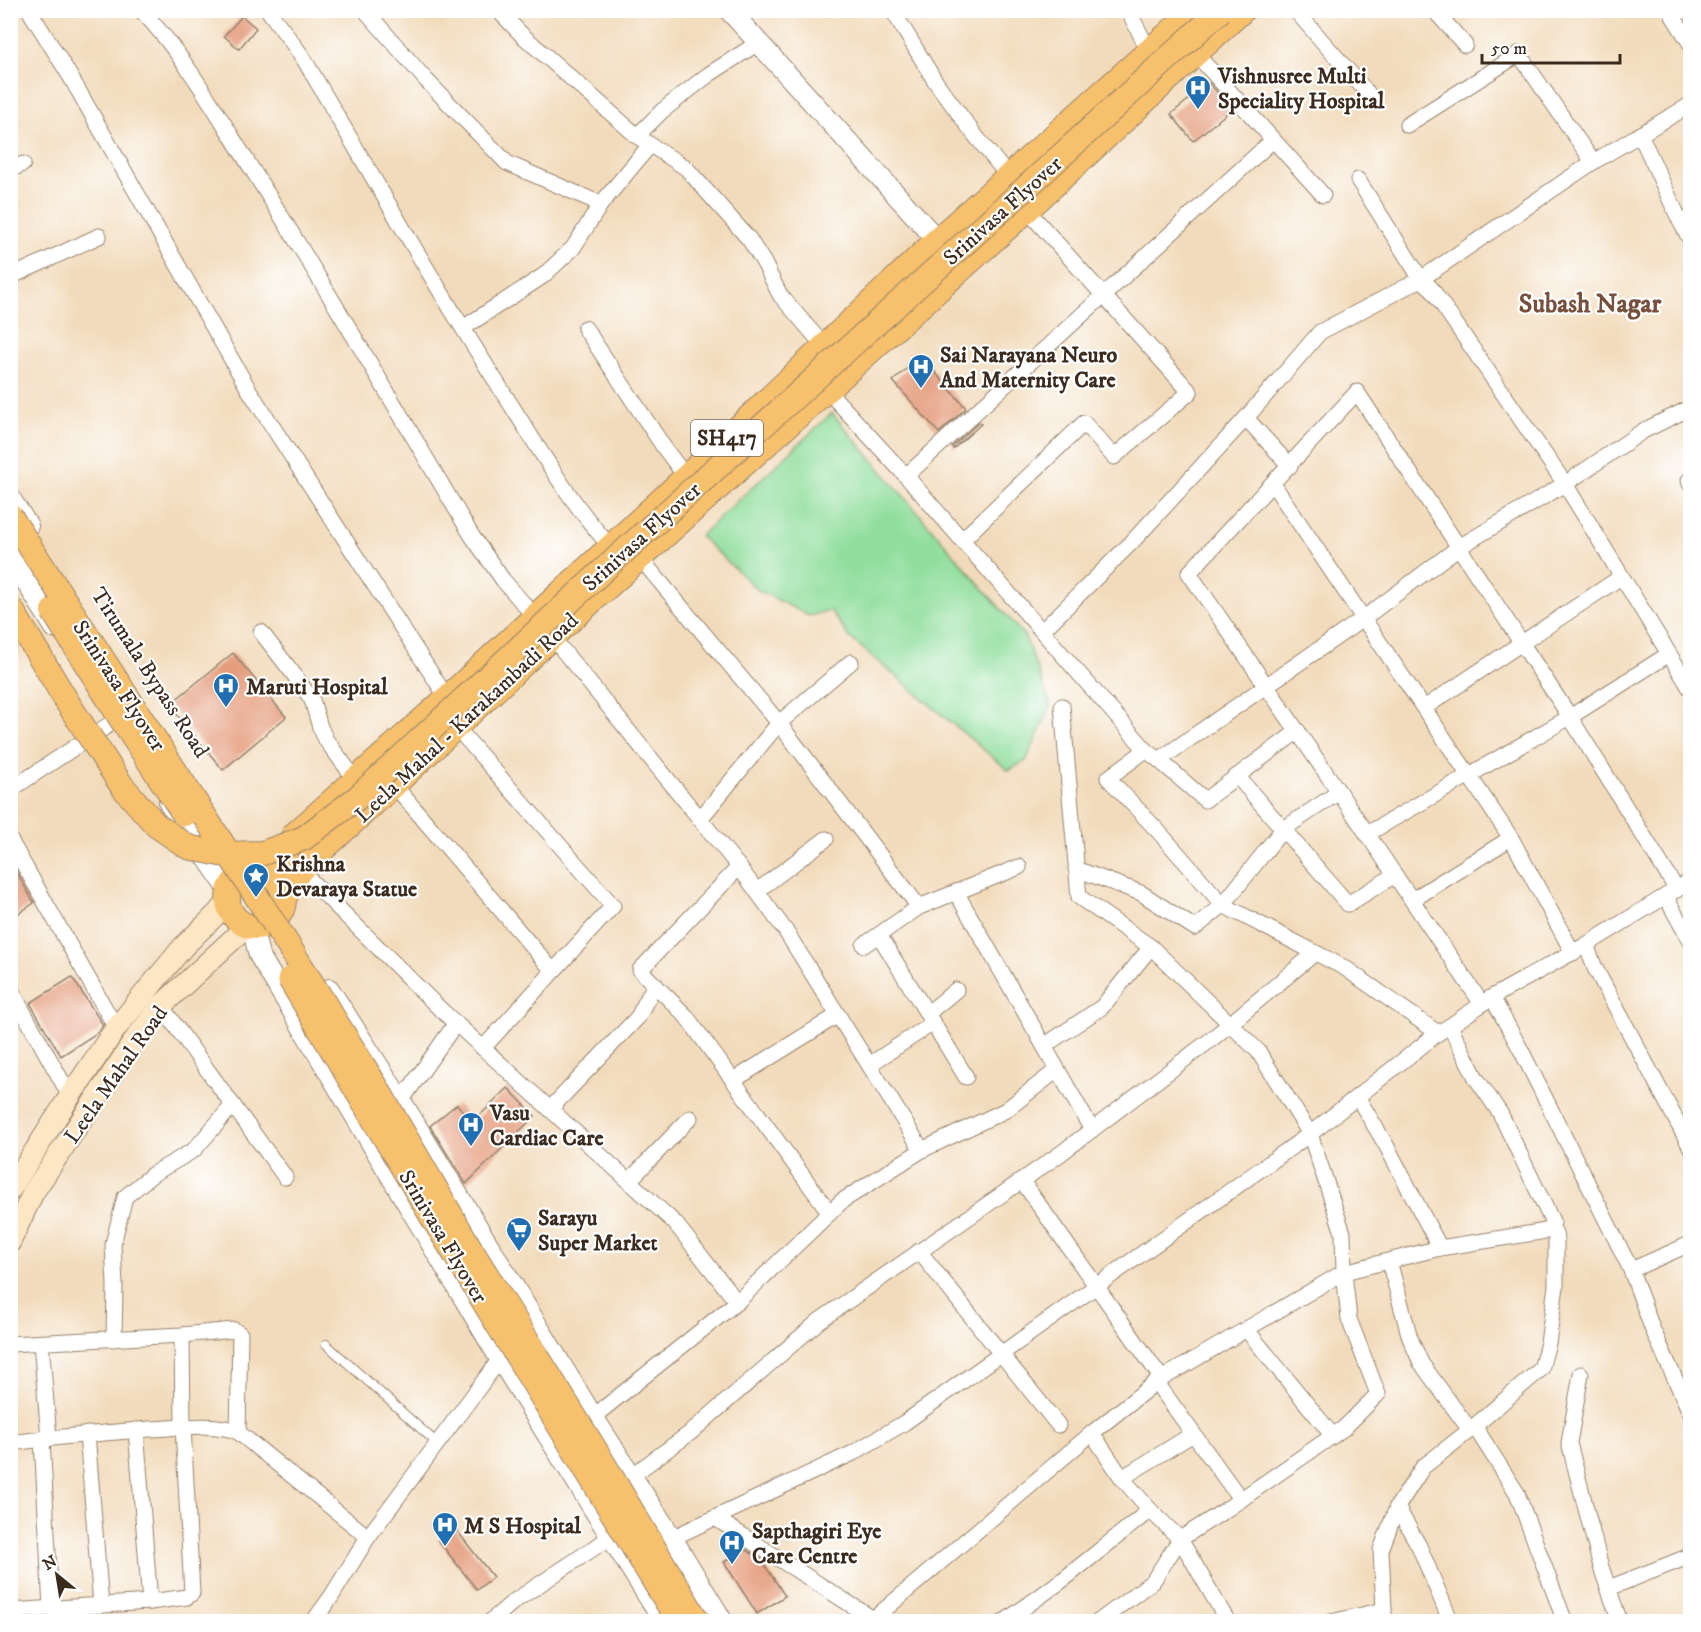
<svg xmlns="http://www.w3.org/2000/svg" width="1701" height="1632" font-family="'IM FELL DW Pica',serif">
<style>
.green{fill:#90de9c;stroke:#66845d;stroke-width:1.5}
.building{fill:#e39674}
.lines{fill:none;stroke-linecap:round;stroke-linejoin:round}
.service-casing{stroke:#96826c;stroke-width:10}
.minor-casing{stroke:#96826c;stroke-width:17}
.tertiary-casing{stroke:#96826c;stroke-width:22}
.secondary-casing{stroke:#96826c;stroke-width:23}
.primary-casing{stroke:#96826c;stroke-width:26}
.service{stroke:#fff;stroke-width:8}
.minor{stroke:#fff;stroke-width:15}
.tertiary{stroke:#fff;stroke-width:20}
.secondary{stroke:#fce6c4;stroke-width:21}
.primary{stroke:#f7c06c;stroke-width:24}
.primary-bridge-casing{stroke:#96826c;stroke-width:26;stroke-linecap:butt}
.primary-bridge{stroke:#f7c06c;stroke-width:24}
.labels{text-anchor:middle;stroke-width:4.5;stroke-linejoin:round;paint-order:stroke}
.shield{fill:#fff;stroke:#766a62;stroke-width:1.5}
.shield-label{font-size:21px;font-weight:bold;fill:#3b2a1e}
.poi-label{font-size:22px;font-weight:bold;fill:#3b2a1e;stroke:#fff;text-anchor:start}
.street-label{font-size:22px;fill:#3b2a1e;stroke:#fff}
.quarter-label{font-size:26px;font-weight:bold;fill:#76503c;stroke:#fff}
</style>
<rect width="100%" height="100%" fill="#fff"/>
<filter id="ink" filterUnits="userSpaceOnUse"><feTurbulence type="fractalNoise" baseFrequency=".0167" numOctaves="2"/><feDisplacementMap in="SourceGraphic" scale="12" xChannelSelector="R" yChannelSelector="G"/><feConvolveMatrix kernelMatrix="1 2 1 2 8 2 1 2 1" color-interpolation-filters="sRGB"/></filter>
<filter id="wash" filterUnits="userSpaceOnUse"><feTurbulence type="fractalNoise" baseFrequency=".008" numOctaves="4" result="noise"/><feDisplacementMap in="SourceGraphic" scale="24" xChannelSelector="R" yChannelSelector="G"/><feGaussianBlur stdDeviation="1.35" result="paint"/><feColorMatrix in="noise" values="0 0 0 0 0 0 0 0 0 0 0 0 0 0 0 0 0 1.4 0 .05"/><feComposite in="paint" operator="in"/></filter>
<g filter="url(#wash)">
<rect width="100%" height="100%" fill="#f2dbbb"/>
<polygon class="green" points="832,413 1025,637 1051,706 1026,761 1008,770 849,637 830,610 809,616 758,590 700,536"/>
<g id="blocks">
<g class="building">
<polygon points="242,16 256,28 239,49 224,36"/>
<polygon points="1209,83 1232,109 1193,141 1171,114"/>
<polygon points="921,356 966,408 939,433 893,381"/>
<polygon points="979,422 981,424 953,449 952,447"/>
<polygon points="233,653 286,717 223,770 169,705"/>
<polygon points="10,861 34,903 10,919"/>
<polygon points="72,977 103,1025 97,1033 61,1056 30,1003"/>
<polygon points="508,1088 535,1116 466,1184 430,1126 457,1104 472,1123"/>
<polygon points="454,1527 493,1577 477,1590 438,1540"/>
<polygon points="745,1549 761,1559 785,1596 757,1614 724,1562"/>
</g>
</g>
</g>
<g filter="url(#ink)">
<use href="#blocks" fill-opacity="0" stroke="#96826c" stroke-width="1.5"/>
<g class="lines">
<defs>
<polyline id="service" points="326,1344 438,1444"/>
<g id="minor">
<polyline points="29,10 70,76 249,390 447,698"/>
<path d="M 141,10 C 187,58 220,119 255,174 C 330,293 400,415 472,536 L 503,580 L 534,616"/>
<path d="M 268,10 L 302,56 C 369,170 434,285 506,397 C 538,447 569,501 610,546"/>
<polyline points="365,10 426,80 507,163 601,204"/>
<polyline points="498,10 522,35 637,136 686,168 749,239 764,263 780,295 824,346"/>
<polyline points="1128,10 1149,51"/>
<polyline points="1295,10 1372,98"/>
<polyline points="1434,10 1465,45"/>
<polyline points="896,16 935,81 974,134 1009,177"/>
<polyline points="1673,16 1690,43"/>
<polyline points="1196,54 1323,195"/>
<polyline points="1407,125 1519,54 1593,162"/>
<polyline points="1640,134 1680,221 1690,239"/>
<polyline points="637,136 662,111 708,75 758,43"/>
<polyline points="10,170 23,164"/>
<polyline points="1358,180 1421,279 1431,288 1565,484 1690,688"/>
<polyline points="10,277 99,236"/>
<polyline points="463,328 543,276 573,248 601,204 650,145"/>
<polyline points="585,328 665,449 686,477"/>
<polyline points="827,390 906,476 1146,750 1159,760 1364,618 1459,547 1565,484 1643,431 1690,408"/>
<polyline points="1246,418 1290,466"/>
<polyline points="906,476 1273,140"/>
<polyline points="1689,480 1690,484"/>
<polyline points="1273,484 1511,838"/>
<polyline points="962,540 1084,423 1114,457 1190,392 1027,210"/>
<polyline points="640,558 779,723 919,907"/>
<polyline points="1042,631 1131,543 1246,418 1320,332 1421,279 1593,162 1690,105"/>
<polyline points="261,632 292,672 312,700 320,727 326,740 355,779"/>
<polyline points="552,637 739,867 785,930 922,1150"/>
<polyline points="1062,706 1079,897 1151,947 1258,1051 1310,1134 1343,1233 1344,1272 1349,1319 1378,1394 1344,1428 1227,1509 1180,1539 1153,1581 1098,1622"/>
<polyline points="1424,708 1621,577"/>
<polyline points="456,727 613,906 483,1048"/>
<polyline points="1146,750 1108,778 1158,831 1223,905 1345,968 1438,1033"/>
<polyline points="1159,760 1205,800 1298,731"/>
<polyline points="1237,776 1348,904 1395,875"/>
<polyline points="394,785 553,971"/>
<polyline points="10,790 113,722"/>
<polyline points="700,819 779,723 851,662"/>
<polyline points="1367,834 1570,717 1669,654"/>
<polyline points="10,840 116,1028"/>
<polyline points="739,867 640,970 686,1016 830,1213"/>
<polyline points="1076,869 1141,893 1195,928 1223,905 1282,830 1339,792"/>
<polyline points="300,870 439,1008 675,1223 737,1302"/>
<polyline points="757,891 826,839"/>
<polyline points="956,892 1092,1130"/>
<polyline points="1666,897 1690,941"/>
<polyline points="1412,900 1511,838 1573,953"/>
<polyline points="879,935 966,1077"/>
<polyline points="864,945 919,907 1019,867"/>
<polyline points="1586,945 1595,968 1690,1146"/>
<polyline points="10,988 70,1096"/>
<polyline points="1492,997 1522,1052 1631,1270 1652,1328 1690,1412"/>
<polyline points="1482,1004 1328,776 1189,573 1357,392 1570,717 1677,890"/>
<polyline points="161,1006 285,1177"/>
<polyline points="927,1014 956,990"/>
<polyline points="1044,1046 1102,1007 1151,947"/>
<polyline points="869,1065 933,1023"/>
<polyline points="734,1080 838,1015"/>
<polyline points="1358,1098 1386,1145 1440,1248"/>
<polyline points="401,1101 456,1023"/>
<polyline points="550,1109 638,1017 655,984"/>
<polyline points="629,1181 690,1118"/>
<polyline points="1022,1181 1162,1379"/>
<polyline points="919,1251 1058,1425"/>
<polyline points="1389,1261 1410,1338 1421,1363 1470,1430"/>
<polyline points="1631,1270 1690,1244"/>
<polyline points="1246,1329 1333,1436"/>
<polyline points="114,1339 115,1285 113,1244 125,1197 153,1174 194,1150 233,1105"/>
<polyline points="41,1343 49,1438"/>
<polyline points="10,1344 182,1335 234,1330 240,1334 238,1432"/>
<polyline points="1581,1374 1569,1443 1601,1567 1620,1622"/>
<polyline points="1156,1382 1241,1500"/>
<polyline points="593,1417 737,1302 842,1201 922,1150 1006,1110 1057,1070"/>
<polyline points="1475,1427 1517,1493 1565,1622"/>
<polyline points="136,1430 150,1602"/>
<polyline points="1092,1433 1122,1478 1150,1510 1180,1539 1228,1622"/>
<polyline points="87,1434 101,1605"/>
<polyline points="42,1439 51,1609"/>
<path d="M 10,1443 C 57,1437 103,1433 150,1429 C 175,1428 215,1422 238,1432 L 368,1537"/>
<polyline points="630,1477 690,1433 819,1321 1060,1154 1213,1038 1315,953"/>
<polyline points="1122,1478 1193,1434"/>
<polyline points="1397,1507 1419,1546 1451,1622"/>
<polyline points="715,1518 878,1622"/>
<polyline points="672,1538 853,1453 904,1423 1310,1134 1438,1033 1450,1026 1492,997 1586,945 1690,881"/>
<polyline points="1609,1588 1690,1556"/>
<polyline points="10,1611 150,1602 187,1597 192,1593 183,1427 182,1335"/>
<polyline points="313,1622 331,1597 368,1537 500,1359"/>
<polyline points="490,1622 513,1602 612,1536"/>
<polyline points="870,1622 1092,1433 1156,1382 1344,1272 1440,1248 1546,1231 1551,1228 1553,1223 1500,1113 1476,1078 1450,1026"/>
<polyline points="1004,1622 1064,1579 1150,1510"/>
<polyline points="1331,1622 1384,1610"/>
<polyline points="1383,1622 1384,1610 1381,1550 1397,1507 1423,1467 1470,1430 1541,1369 1548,1343 1556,1286 1556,1240 1555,1233 1551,1228"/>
</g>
<g id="tertiary">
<polyline points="729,10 947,251"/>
<polyline points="10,498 28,526"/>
<polyline points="10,556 55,628"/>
<polyline points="169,803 229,890"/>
<polyline points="252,927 259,955 500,1359 664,1622"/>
<polyline points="329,989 401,1101 593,1417 672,1538 723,1622"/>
</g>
<g id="secondary">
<polyline points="10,1190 70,1096 116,1028 183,947 228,903"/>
<polyline points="10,1242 33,1193 136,1038 161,1006 247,926"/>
</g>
<g id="primary">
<circle cx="256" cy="899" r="28"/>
<polyline points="273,877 294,835 447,698 686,477 937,240 1195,10"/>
<polyline points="284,898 300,870 394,785 552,637 1027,210 1243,10"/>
</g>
</defs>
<use href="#service" class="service-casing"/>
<use href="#minor" class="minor-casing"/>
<use href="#tertiary" class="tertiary-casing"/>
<use href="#secondary" class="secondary-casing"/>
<use href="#primary" class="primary-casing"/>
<use href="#service" class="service"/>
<use href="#minor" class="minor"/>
<use href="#tertiary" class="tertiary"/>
<use href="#secondary" class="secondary"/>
<use href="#primary" class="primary"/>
<defs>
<g id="primary-bridge">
<polyline points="10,516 286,942 374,1083 473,1253 596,1451 698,1622"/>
<polyline points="10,607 69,705 122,786 156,825 188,847 220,854 263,853 304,838 357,798 610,564 1029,185 1221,10"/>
<polyline points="53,611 125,725 184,814"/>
<polyline points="290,979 431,1215 679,1622"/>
</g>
</defs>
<use href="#primary-bridge" class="primary-bridge-casing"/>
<use href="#primary-bridge" class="primary-bridge"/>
</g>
</g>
<defs>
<symbol id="hospital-pin" viewBox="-11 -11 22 30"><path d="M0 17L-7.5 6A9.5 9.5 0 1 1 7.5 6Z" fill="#1f6fb2" stroke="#fff"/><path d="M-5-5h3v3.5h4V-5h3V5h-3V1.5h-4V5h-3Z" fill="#fff"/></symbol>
<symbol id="sight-pin" viewBox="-11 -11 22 30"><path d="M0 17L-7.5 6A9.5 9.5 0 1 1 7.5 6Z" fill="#1f6fb2" stroke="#fff"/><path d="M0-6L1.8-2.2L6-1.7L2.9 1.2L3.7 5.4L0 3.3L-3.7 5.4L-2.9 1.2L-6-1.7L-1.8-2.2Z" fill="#fff"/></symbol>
<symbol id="supermarket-pin" viewBox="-11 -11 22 30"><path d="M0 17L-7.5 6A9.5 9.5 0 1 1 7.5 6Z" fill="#1f6fb2" stroke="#fff"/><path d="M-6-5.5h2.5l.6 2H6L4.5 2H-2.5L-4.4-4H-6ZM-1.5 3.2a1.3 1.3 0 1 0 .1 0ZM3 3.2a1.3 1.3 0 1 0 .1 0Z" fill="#fff"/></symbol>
</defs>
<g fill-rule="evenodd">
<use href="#hospital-pin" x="1183" y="73" width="30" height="40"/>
<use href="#hospital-pin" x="906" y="352" width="30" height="40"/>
<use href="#hospital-pin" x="211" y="671" width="30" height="40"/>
<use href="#sight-pin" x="241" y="861" width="30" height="40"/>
<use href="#hospital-pin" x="456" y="1110" width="30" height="40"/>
<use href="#supermarket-pin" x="504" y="1215" width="30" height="40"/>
<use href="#hospital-pin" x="430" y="1510" width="30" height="40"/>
<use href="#hospital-pin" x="717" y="1528" width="30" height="40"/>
</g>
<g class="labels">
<rect class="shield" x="691" y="420" width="72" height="36" rx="4.5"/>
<g class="shield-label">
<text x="727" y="445">SH417</text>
</g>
<g class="poi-label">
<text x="1218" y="83">Vishnusree Multi<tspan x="1218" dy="25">Speciality Hospital</tspan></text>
<text x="940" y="362">Sai Narayana Neuro<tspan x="940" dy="25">And Maternity Care</tspan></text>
<text x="246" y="694">Maruti Hospital</text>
<text x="276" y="871">Krishna<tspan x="276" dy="25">Devaraya Statue</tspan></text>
<text x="490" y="1120">Vasu<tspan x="490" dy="25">Cardiac Care</tspan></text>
<text x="538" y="1225">Sarayu<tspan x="538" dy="25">Super Market</tspan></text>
<text x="464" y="1533">M S Hospital</text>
<text x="752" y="1538">Sapthagiri Eye<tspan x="752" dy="25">Care Centre</tspan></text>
</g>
<g class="street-label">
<text transform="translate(1002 210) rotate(-42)" y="8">Srinivasa Flyover</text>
<text transform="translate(641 536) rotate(-42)" y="8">Srinivasa Flyover</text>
<text transform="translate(151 672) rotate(57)" y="8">Tirumala Bypass Road</text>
<text transform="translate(120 685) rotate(57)" y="8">Srinivasa Flyover</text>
<text transform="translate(466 717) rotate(-43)" y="8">Leela Mahal - Karakambadi Road</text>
<text transform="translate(115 1074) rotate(-55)" y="8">Leela Mahal Road</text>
<text transform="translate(444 1236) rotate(59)" y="8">Srinivasa Flyover</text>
</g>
<g class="quarter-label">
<text x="1590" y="312">Subash Nagar</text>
</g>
</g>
<rect width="1701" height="1632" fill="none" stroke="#fff" stroke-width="36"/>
<g transform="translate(57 1575) rotate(330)" stroke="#ffffff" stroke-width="4.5" paint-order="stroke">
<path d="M0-4.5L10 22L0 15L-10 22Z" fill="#3b2a1e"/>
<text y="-9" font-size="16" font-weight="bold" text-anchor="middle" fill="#3b2a1e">N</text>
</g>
<path d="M1482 54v9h138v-9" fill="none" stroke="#3b2a1e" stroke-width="3"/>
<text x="1491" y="54" font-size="18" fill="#3b2a1e" stroke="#ffffff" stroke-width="4.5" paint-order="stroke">50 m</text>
</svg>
